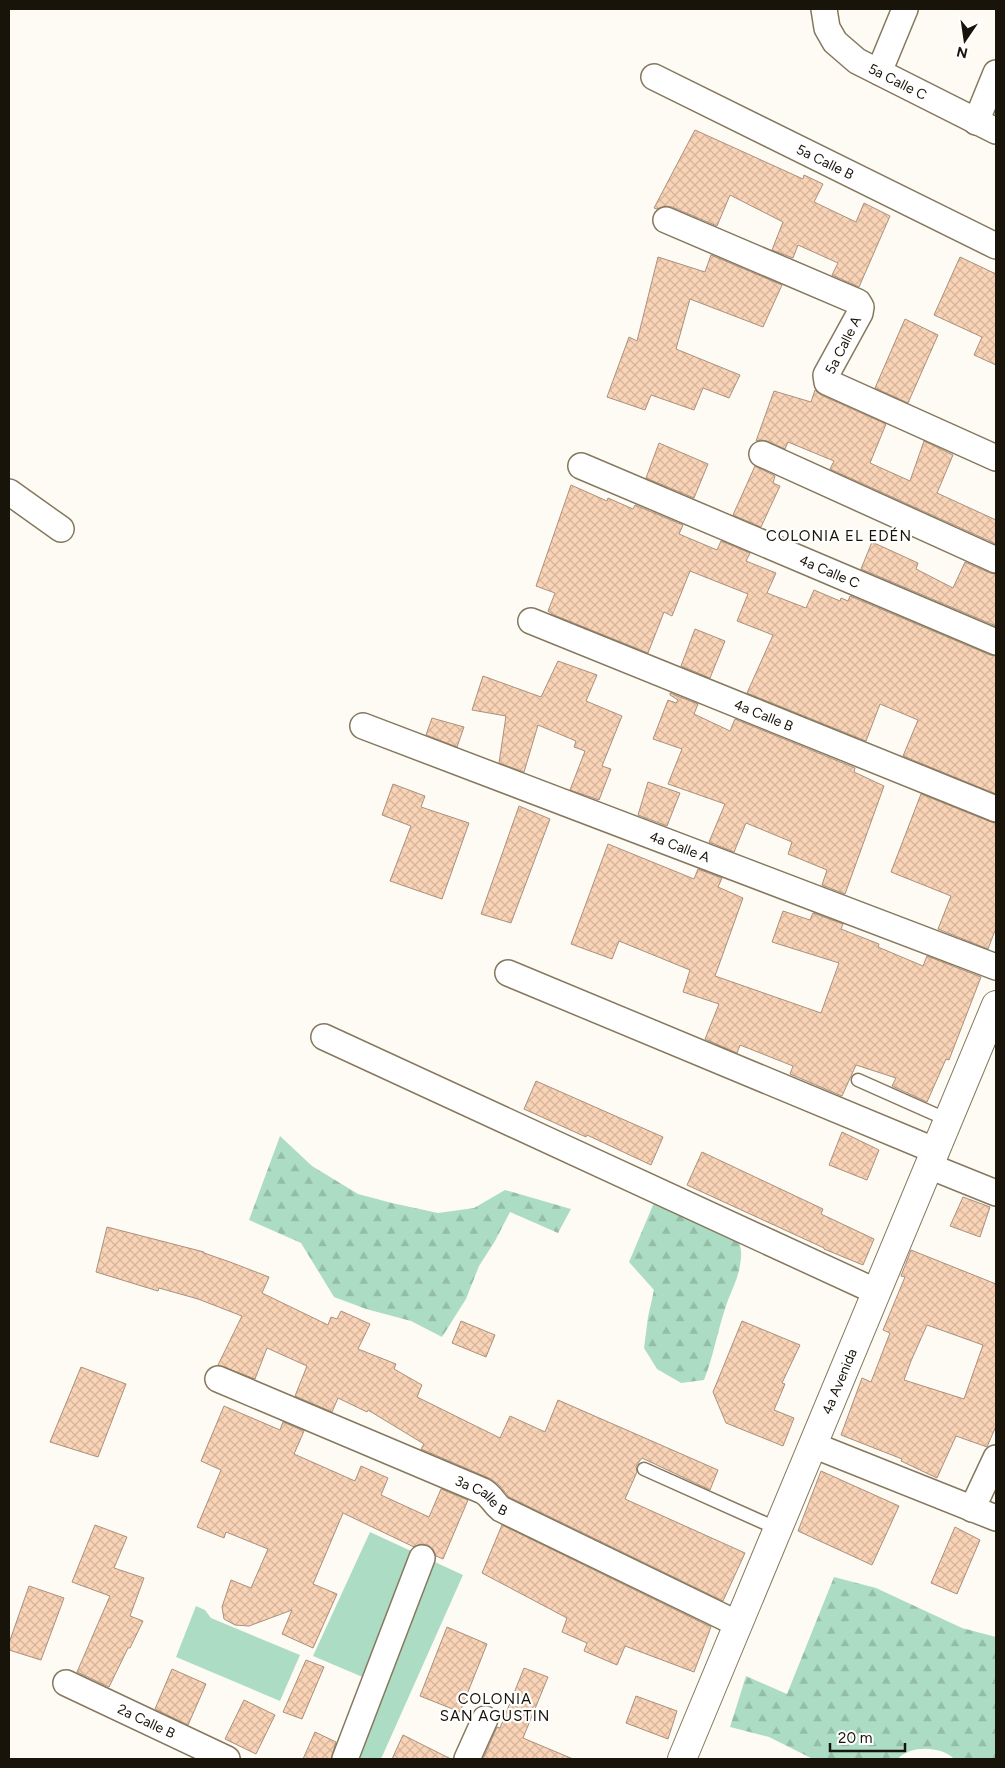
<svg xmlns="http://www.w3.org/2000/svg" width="1005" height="1768" font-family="Figtree,sans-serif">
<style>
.grass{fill:#acddc4}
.forest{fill:url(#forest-firs)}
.building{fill:url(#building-cross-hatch);stroke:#ab917d;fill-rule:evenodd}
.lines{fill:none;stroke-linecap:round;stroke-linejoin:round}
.lane-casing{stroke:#85785d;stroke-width:15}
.street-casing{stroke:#85785d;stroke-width:28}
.secondary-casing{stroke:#85785d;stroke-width:30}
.lane{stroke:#fff;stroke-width:12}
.street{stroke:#fff;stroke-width:25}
.secondary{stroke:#fff;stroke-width:28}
.labels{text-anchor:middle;stroke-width:4.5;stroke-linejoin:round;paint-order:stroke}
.street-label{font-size:14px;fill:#19140a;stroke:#fff}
.neighbourhood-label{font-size:15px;letter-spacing:1px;fill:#19140a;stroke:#fff}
</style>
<defs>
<pattern id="forest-firs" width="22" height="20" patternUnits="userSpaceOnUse" patternTransform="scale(1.25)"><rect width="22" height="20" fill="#acddc4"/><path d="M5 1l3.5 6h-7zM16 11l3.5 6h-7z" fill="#93bda7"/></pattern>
<pattern id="building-cross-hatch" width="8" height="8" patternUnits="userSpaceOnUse" patternTransform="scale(1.25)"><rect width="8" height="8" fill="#f9d3b6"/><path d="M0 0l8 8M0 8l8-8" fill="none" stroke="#d5b49b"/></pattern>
</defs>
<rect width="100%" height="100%" fill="#fefbf5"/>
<g class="grass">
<polygon points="370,1532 463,1575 381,1759 336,1759 372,1681 313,1656"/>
<polygon points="196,1606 205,1610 211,1618 300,1655 280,1701 176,1657"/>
</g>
<g class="forest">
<polygon points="280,1136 312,1166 358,1194 392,1203 438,1213 474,1208 505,1190 571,1209 558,1233 510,1212 495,1241 479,1266 466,1299 442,1337 411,1321 366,1309 334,1297 301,1243 249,1220"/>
<path d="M 656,1198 L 735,1236 C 742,1244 742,1255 740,1265 C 738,1280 729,1295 725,1309 C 717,1333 713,1358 704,1380 L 681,1383 L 657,1369 L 644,1348 L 648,1317 L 654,1290 L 629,1262 Z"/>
<path d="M 834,1577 L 876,1588 L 962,1628 L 996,1637 L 996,1759 L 954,1759 C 942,1746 909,1745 898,1759 L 813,1759 L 769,1737 L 730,1727 L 746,1676 L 787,1694 Z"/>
</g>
<g class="building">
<polygon points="695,130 803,179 804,175 823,184 814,202 856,222 864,203 890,216 859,287 832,275 838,263 798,245 793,258 772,250 783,222 730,195 717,226 672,207 665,206 657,209 654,208"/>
<polygon points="711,255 782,285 763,327 690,299 676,349 740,375 729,398 703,388 694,410 651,395 645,410 607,397 629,337 637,341 658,257 705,272"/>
<polygon points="960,257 996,274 996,365 974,355 982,337 934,315"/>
<polygon points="905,319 938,335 908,403 875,388"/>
<polygon points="815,390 821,395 886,424 870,463 910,481 924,441 953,455 937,493 996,520 996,544 830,469 834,461 788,442 785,449 767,441 761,440 756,441 774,391 811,402"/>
<polygon points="659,443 708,464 694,498 646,478"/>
<polygon points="755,466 775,476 773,483 780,486 761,527 733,515"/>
<polygon points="571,485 607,501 608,498 633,509 635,505 683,525 679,534 717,550 721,541 750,553 746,561 776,573 767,593 806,608 814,590 840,601 841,598 848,601 850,596 990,655 996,656 996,794 903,756 918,720 880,704 866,741 747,693 773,635 737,621 748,594 690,571 672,616 664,612 648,653 554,615 548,611 555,593 536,586"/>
<polygon points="872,542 918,563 916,569 953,588 965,562 990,573 996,574 996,626 861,569"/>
<polygon points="695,629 725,641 710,678 681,666"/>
<polygon points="558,661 597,675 586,701 622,716 602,766 611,769 599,800 570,790 585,751 574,747 576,741 538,725 524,772 499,763 506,716 472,710 483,676 541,697"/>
<polygon points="670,693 698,704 694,714 730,731 735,719 855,768 854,772 884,786 845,894 822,885 827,870 788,854 792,842 746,823 734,852 709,842 725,804 668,784 682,749 653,739 668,700 676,703 678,700 670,695"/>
<polygon points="432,718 464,727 457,747 426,735"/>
<polygon points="648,782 680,793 667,826 638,815"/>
<polygon points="393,784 425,796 421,807 469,823 442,899 390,881 411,826 382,815"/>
<polygon points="921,794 991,822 996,823 996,928 988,949 938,929 951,896 891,872"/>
<polygon points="519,806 550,819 511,923 481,914"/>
<polygon points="608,844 694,879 698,869 722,878 718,887 743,898 715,976 821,1013 839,963 772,942 783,911 810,920 813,913 843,924 841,929 879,944 878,947 923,966 927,956 981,977 949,1060 946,1059 927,1102 892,1086 896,1078 856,1065 842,1096 790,1074 793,1066 740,1045 737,1053 705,1039 719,1004 683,992 690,970 619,941 612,959 571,944"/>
<polygon points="536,1081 663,1137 651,1165 587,1135 586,1137 524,1109"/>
<polygon points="842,1132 879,1150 867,1180 829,1165"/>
<polygon points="702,1152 823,1209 821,1214 874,1239 863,1265 824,1249 824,1248 687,1185"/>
<polygon points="963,1197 990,1207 980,1237 950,1226"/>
<polygon points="107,1227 204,1252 204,1253 230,1262 269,1277 262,1293 328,1325 331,1317 337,1319 341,1311 370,1324 358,1349 396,1364 394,1369 422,1385 417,1397 500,1438 510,1416 545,1432 558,1400 718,1470 710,1490 642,1458 636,1466 637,1472 625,1499 745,1553 723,1601 509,1497 499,1485 491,1479 421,1449 424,1444 368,1410 367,1412 338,1398 332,1412 295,1396 307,1366 267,1348 255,1379 218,1365 242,1316 198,1299 159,1288 158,1291 96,1272"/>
<path d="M 911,1250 L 996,1284 L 996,1426 L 987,1447 L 956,1436 L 937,1478 L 901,1461 L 902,1459 L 841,1435 L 862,1378 L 871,1382 L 890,1333 L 883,1330 L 905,1277 L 901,1276 ZM 927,1325 L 983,1345 L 964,1399 L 904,1380 L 911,1361 Z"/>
<polygon points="461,1321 495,1335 486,1357 452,1343"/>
<polygon points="742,1321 800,1345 782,1383 785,1384 774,1410 794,1418 783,1446 726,1423 713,1392"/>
<polygon points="81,1367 126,1384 98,1457 50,1442"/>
<polygon points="224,1406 280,1430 283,1422 304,1431 294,1454 355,1481 361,1466 388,1478 381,1495 429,1517 441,1489 468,1500 443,1559 436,1556 433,1549 428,1545 420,1544 414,1547 343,1513 313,1584 337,1594 313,1648 282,1634 292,1610 249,1626 235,1625 224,1619 222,1607 231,1580 251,1588 268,1549 226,1532 224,1538 197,1527 221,1470 201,1461"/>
<polygon points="821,1471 899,1506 872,1565 798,1531"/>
<polygon points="95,1525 127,1537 114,1568 144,1578 130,1616 143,1621 130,1648 128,1648 109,1687 77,1672 110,1596 72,1582"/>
<polygon points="502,1525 711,1627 694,1672 625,1646 617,1665 584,1651 587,1643 562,1632 567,1618 482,1573"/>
<polygon points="955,1527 980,1540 957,1594 931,1583"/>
<polygon points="29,1586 64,1598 41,1660 9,1650 9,1643"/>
<polygon points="447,1627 487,1644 460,1712 420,1696"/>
<polygon points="306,1660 324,1667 302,1719 283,1712"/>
<polygon points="524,1668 548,1677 523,1738 573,1759 483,1759 497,1727 500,1728"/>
<polygon points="172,1669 206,1684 188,1725 155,1709"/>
<polygon points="636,1696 677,1711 668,1739 626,1723"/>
<polygon points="244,1700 275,1715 256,1754 225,1739"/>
<polygon points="315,1732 336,1742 331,1759 303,1759"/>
<polygon points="403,1735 451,1759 392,1759"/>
</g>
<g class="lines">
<defs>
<g id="lane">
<polyline points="858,1080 948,1120"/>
<polyline points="644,1469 778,1529"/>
</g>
<g id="street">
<path id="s1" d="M 824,9 L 827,28 L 835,42 L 857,61 L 996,131"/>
<polyline points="879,72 905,9"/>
<path id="s2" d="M 654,77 L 996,246"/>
<polyline points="976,122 996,73"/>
<polyline points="666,220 858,302 861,307 860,313 826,375 827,382 996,458"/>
<polyline points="762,454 996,560"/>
<path id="s3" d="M 581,466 L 996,642"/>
<polyline points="9,492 61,529"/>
<path id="s4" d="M 531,621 L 996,809"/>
<path id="s5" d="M 363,726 L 996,967"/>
<polyline points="508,973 936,1151"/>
<polyline points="324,1037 877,1292"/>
<polyline points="929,1166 996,1193"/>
<path id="s6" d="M 218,1379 L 483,1491 C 492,1496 493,1503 501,1509 L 738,1624"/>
<polyline points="813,1445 996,1518"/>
<polyline points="972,1509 996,1458"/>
<path id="s7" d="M 66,1683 L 227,1759"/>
<polyline points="345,1759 422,1558"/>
<polyline points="467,1759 485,1719"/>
</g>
<g id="secondary">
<path id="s8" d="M 682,1759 L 996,1005"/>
</g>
</defs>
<use href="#lane" class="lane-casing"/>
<use href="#street" class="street-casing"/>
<use href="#secondary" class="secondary-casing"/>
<use href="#lane" class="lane"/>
<use href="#street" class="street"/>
<use href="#secondary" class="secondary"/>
</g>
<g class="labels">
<g class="street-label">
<text dy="5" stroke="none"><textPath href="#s1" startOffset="110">5a Calle C</textPath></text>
<text dy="5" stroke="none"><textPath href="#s2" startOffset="191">5a Calle B</textPath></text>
<text transform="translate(843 345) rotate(-63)" y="5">5a Calle A</text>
<text dy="5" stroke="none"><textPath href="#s3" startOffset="270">4a Calle C</textPath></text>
<text dy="5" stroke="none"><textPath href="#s4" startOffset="251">4a Calle B</textPath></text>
<text dy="5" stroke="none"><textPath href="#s5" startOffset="339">4a Calle A</textPath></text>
<text dy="5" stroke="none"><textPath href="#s8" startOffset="409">4a Avenida</textPath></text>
<text dy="5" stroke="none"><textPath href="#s6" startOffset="289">3a Calle B</textPath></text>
<text dy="5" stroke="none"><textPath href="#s7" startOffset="89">2a Calle B</textPath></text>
</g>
<g class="neighbourhood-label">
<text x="839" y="541">COLONIA EL EDÉN</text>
<text x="495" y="1704">COLONIA<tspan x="495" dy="17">SAN AGUSTIN</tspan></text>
</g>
</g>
<rect width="1005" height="1768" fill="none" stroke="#19140a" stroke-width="20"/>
<g transform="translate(965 40) rotate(193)" stroke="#ffffff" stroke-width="4" paint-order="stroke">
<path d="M0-4L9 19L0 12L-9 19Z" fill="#19140a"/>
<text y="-8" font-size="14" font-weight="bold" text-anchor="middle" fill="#19140a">N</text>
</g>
<path d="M830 1743v8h75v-8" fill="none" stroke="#19140a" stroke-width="2.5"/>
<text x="838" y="1743" font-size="15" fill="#19140a" stroke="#ffffff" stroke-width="4" paint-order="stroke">20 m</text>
</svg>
